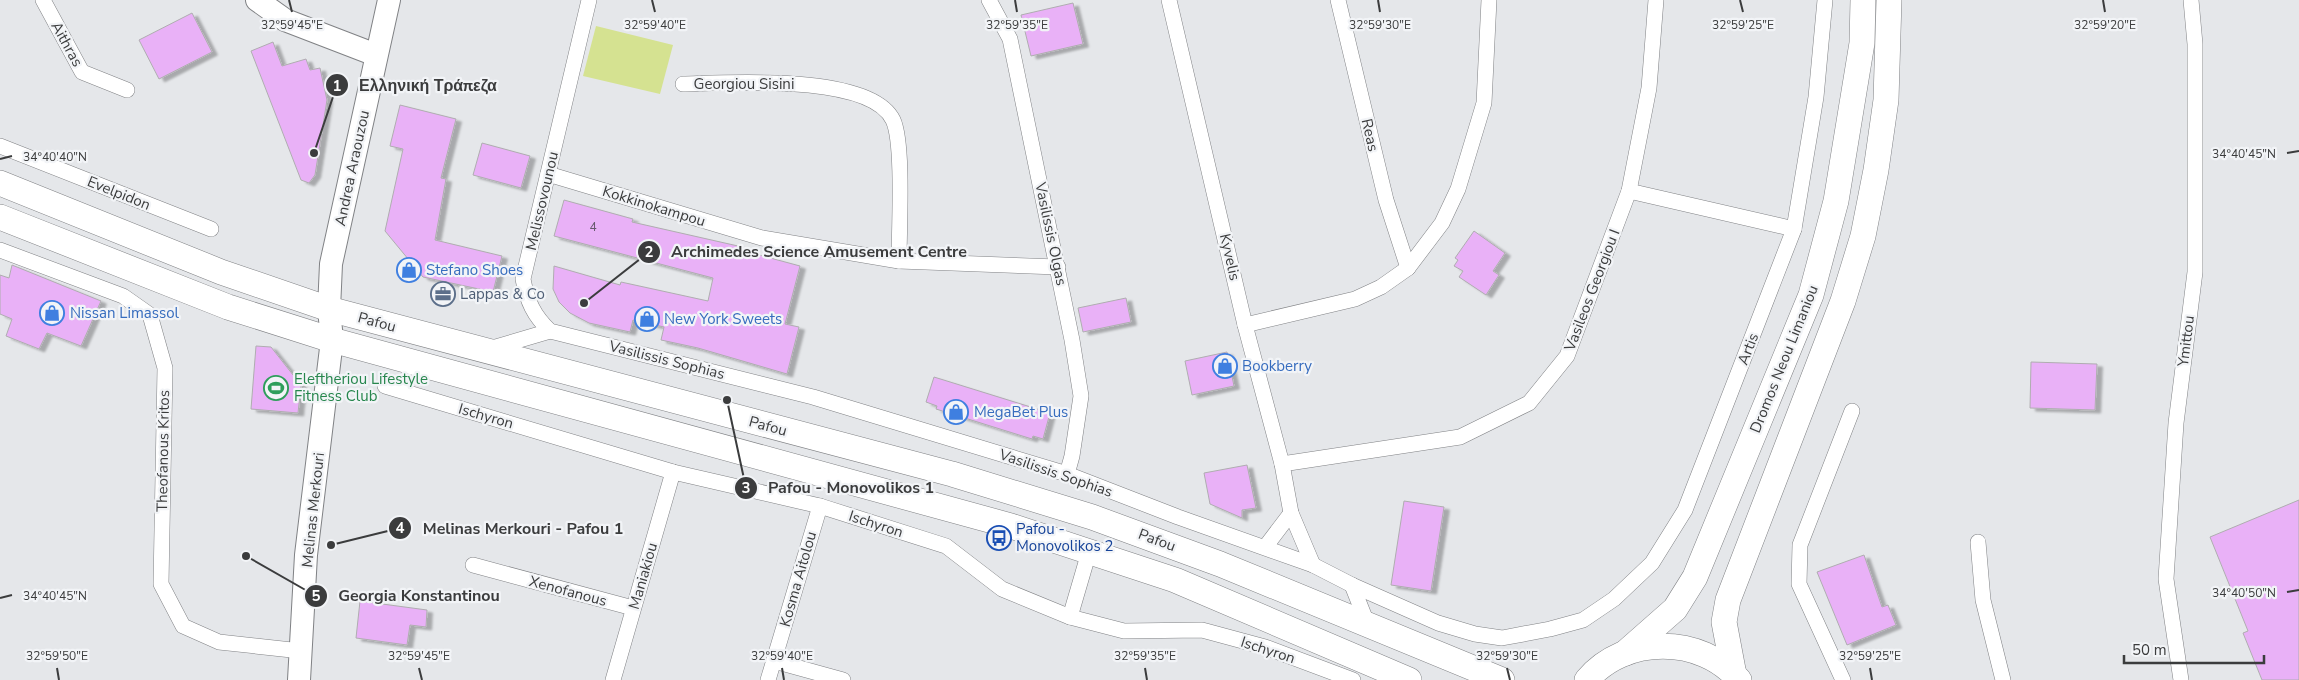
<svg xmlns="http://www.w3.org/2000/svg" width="2299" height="680" font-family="'Nunito Sans',sans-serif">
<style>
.green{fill:#d5e291}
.building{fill:#e9b1f7;stroke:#afadb0;filter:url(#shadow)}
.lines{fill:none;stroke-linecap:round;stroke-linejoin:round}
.street-casing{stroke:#808285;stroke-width:16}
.secondary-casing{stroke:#808285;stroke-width:24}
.primary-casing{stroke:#808285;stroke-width:26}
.street{stroke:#fff;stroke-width:15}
.secondary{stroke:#fff;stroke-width:22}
.primary{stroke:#fff;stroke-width:25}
.ticks{fill:none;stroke:#3b3c3d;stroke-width:2}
.labels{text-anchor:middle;stroke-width:4.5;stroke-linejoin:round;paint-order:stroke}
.number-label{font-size:12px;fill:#66596c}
.street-label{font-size:15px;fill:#3b3c3d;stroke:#f2f4f7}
.shop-label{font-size:15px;fill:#366cbe;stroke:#f2f4f7;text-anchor:start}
.service-label{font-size:15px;fill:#4e5e75;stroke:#f2f4f7;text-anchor:start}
.leisure-label{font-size:15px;fill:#27864d;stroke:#f2f4f7;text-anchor:start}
.transit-label{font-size:15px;fill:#164399;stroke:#f2f4f7;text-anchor:start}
.ticks-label{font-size:12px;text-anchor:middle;fill:#3b3c3d;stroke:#f2f4f7;stroke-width:4.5;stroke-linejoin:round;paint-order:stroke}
.leader{fill:none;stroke:#3b3c3d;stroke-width:2}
.callout-dot{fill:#3b3c3d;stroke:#f2f4f7;stroke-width:2}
.mark-label{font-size:15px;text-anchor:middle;font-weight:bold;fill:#fff}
.callout-label{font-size:16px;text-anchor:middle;font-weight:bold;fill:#3b3c3d;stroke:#f2f4f7;stroke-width:4.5;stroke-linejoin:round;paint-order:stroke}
</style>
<defs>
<filter id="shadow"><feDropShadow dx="5.5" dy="3" stdDeviation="1" flood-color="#0004"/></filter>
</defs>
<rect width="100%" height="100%" fill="#e5e7ea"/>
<polygon class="green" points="596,26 673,45 660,94 583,76"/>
<g class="building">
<polygon points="1073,3 1083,44 1031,56 1021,15"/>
<polygon points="192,13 212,52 159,79 139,40"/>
<polygon points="273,42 282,66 306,59 310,70 320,68 327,100 315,175 309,183 301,180 251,51"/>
<polygon points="400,105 456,119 441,178 446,179 435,240 502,256 493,292 423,277 385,231 403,149 390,146"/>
<polygon points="482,143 530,156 521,188 473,175"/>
<polygon points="564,200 633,219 632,222 738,246 737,249 800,266 785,324 799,327 787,374 698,348 661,340 664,327 633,320 630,332 589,323 570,313 559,302 553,289 554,266 620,285 621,282 708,301 713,278 554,236"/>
<polygon points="1474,231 1505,253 1493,271 1499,275 1486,295 1459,277 1463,271 1454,266 1458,260 1455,258"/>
<polygon points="12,265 101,301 81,346 47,333 39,349 6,336 12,319 0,314 0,275 9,278"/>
<polygon points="1126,298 1131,322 1083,332 1078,308"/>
<polygon points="256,346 271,347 301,385 298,413 251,409"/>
<polygon points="1227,352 1234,386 1192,395 1185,361"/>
<polygon points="2031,362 2097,364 2095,410 2030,408"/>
<polygon points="934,377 1050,413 1043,439 1033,436 1032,439 936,409 937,406 926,402"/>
<polygon points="1247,465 1256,508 1242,510 1242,518 1210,504 1204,473"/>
<polygon points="2299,500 2299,680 2262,680 2243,633 2248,631 2210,537"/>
<polygon points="1404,501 1444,507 1431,591 1391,585"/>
<polygon points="1864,555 1882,607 1888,605 1896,625 1847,645 1817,572"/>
<polygon points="360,601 427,610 426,627 410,625 407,645 356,638"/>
</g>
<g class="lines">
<defs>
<g id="street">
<polyline points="43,0 82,72 127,90"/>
<path d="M 589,0 L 523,279 C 527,301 534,316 550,331 L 813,397 L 1067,474 L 1178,517 L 1313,565 L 1352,585 L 1438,623 L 1475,634 L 1502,638 L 1550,629 L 1583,620 L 1614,599 L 1652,563 L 1685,510 L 1794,229 L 1816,97 L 1825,0"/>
<polyline points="989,0 1010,39 1072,340 1081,396 1072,456 1067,474"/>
<polyline points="1169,0 1245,325 1282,464 1291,513 1313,565"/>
<polyline points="1338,0 1386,200 1408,268"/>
<path d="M 683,84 C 728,83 870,73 893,120 C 904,143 899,231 899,261"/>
<polyline points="0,146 211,229"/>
<polyline points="548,174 762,238 899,261 1058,267"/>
<polyline points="1629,191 1794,229"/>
<polyline points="0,250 123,296 150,315 165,368 161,584 183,626 219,642 301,651"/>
<polyline points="1245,325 1355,299 1381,287 1408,268 1442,223 1458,189 1484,103 1489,0"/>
<polyline points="489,349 550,331"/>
<polyline points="385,386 673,472 820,506 946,546 1002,589 1070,617 1124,631 1202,630 1265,647 1353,680"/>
<polyline points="1282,464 1460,437 1529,403 1567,356 1629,191 1649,88 1656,0"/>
<polyline points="1978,542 1983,600 2003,680"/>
<polyline points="1266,546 1291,513"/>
<polyline points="473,565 633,608"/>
<polyline points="1352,585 1367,623"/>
<polyline points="1070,617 1089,552"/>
<polyline points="774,661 843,680"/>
<polyline points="613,680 673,472"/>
<polyline points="768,680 820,506"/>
<polyline points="1843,680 1799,584 1800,545 1852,411"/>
<polyline points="2181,680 2166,579 2176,423 2195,272 2195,44 2191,0"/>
</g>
<g id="secondary">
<polyline points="257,0 285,20 376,55"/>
<polyline points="299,680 306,555 332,340 329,309 331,264 389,0"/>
</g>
<g id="primary">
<polyline points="0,183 221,272 329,309 952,474 1092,517 1220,564 1502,680"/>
<polyline points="0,217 228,307 332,340 1011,526 1175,580 1409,680"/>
<polyline points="1625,653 1675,609 1695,577 1811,295 1836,201 1862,43 1863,0"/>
<polyline points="1734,675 1724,622 1728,600 1843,301 1863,236 1876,170 1886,100 1889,0"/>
<path d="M 1587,680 C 1624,635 1702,635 1739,680"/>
</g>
</defs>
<use href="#street" class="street-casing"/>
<use href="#secondary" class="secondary-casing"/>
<use href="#primary" class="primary-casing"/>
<use href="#street" class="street"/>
<use href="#secondary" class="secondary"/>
<use href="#primary" class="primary"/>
</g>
<path class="ticks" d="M 289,0 L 292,12M 652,0 L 655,12M 1015,0 L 1017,12M 1378,0 L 1380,12M 1740,0 L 1743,12M 2103,0 L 2105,12M 2287,153 L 2299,151M 0,159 L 12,156M 2287,592 L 2299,590M 0,598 L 12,595M 57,668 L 59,680M 419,668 L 422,680M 782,668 L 784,680M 1145,668 L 1147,680M 1507,668 L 1510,680M 1870,668 L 1872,680"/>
<defs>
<symbol id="shop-ring" viewBox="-11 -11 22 22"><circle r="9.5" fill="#f2f4f7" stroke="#3f7fe0" stroke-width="1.5"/><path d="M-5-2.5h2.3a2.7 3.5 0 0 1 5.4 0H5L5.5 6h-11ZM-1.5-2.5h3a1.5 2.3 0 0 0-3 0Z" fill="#3f7fe0"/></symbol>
<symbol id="office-ring" viewBox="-11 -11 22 22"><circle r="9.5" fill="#f2f4f7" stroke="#5c6f8a" stroke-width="1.5"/><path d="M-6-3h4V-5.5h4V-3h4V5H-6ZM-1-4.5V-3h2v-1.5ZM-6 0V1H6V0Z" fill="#5c6f8a"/></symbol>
<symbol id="stadium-ring" viewBox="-11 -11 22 22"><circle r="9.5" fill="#f2f4f7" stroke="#2e9e5b" stroke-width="1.5"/><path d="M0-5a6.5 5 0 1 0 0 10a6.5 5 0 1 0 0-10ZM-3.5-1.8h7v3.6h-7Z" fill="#2e9e5b"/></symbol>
<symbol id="bus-ring" viewBox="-11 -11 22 22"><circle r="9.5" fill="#f2f4f7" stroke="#1a4fb4" stroke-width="1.5"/><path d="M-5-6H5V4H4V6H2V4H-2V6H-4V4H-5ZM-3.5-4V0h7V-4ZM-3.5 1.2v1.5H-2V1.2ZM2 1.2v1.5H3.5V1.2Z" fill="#1a4fb4"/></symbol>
</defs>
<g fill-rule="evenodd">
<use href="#shop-ring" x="395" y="256" width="28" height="28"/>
<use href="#office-ring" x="429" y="280" width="28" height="28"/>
<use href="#shop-ring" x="38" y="299" width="28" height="28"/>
<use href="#shop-ring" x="633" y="305" width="28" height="28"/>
<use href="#shop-ring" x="1211" y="352" width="28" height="28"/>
<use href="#stadium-ring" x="262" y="374" width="28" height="28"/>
<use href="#shop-ring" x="942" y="398" width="28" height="28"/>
<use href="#bus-ring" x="985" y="524" width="28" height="28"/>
</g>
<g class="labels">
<g class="number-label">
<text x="593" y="231">4</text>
</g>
<g class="street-label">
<text transform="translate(67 44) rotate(61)" y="5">Aithras</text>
<text x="744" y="89">Georgiou Sisini</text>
<text transform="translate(1370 135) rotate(77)" y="5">Reas</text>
<text transform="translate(352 168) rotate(-78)" y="5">Andrea Araouzou</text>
<text transform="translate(119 193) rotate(22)" y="5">Evelpidon</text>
<text transform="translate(542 201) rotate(-77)" y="5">Melissovounou</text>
<text transform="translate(654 206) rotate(17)" y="5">Kokkinokampou</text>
<text transform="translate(1051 234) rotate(78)" y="5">Vasilissis Olgas</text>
<text transform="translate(1230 257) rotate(77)" y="5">Kyvelis</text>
<text transform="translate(1592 290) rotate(-69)" y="5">Vasileos Georgiou I</text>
<text transform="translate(377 322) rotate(15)" y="5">Pafou</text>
<text transform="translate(2186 341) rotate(-83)" y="5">Ymittou</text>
<text transform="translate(1748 349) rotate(-69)" y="5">Artis</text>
<text transform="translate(1784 359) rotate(-68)" y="5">Dromos Neou Limaniou</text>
<text transform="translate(667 360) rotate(14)" y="5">Vasilissis Sophias</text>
<text transform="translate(486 416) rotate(16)" y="5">Ischyron</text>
<text transform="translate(768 426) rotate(15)" y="5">Pafou</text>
<text transform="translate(163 451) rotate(-89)" y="5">Theofanous Kritos</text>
<text transform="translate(1056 473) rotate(19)" y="5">Vasilissis Sophias</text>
<text transform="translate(313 510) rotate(-84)" y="5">Melinas Merkouri</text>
<text transform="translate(876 524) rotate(18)" y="5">Ischyron</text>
<text transform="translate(1157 540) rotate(20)" y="5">Pafou</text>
<text transform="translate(643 576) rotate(-74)" y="5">Maniakiou</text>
<text transform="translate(798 579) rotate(-74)" y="5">Kosma Aitolou</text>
<text transform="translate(568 591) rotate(15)" y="5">Xenofanous</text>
<text transform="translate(1268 650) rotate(18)" y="5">Ischyron</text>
</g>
<g class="shop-label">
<text x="426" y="275">Stefano Shoes</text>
<text x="70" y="318">Nissan Limassol</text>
<text x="664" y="324">New York Sweets</text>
<text x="1242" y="371">Bookberry</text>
<text x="974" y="417">MegaBet Plus</text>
</g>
<g class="service-label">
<text x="460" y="299">Lappas &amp; Co</text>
</g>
<g class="leisure-label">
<text x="294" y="384">Eleftheriou Lifestyle<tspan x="294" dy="17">Fitness Club</tspan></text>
</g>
<g class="transit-label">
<text x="1016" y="534">Pafou -<tspan x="1016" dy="17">Monovolikos 2</tspan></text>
</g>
</g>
<g class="ticks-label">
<text x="1380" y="29">32°59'30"E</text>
<text x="292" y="29">32°59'45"E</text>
<text x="655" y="29">32°59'40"E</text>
<text x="1017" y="29">32°59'35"E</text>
<text x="1743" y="29">32°59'25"E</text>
<text x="2105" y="29">32°59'20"E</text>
<text x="2244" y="158">34°40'45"N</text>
<text x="55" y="161">34°40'40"N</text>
<text x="2244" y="597">34°40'50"N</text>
<text x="55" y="600">34°40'45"N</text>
<text x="57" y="660">32°59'50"E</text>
<text x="419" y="660">32°59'45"E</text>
<text x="782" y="660">32°59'40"E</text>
<text x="1145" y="660">32°59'35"E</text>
<text x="1507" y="660">32°59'30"E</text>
<text x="1870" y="660">32°59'25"E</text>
</g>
<path class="leader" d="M314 153L337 85M584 303L649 252M727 400L746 488M331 545L400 528M246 556L316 596"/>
<g class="callout-dot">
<circle cx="314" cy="153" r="5"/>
<circle cx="584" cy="303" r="5"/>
<circle cx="727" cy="400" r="5"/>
<circle cx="331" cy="545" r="5"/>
<circle cx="246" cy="556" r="5"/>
<circle cx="337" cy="85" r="12"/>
<circle cx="649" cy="252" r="12"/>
<circle cx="746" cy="488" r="12"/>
<circle cx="400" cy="528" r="12"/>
<circle cx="316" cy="596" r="12"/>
</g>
<g class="mark-label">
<text x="337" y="91">1</text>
<text x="649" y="257">2</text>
<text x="746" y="493">3</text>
<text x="400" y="533">4</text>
<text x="316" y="601">5</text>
</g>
<g class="callout-label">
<text x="428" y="91">Ελληνική Τράπεζα</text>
<text x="819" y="257">Archimedes Science Amusement Centre</text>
<text x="851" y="493">Pafou - Monovolikos 1</text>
<text x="523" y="534">Melinas Merkouri - Pafou 1</text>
<text x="419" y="601">Georgia Konstantinou</text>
</g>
<path d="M2124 655v8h140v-8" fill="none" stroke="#3b3c3d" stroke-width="2.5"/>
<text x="2132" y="655" font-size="15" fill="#3b3c3d" stroke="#f2f4f7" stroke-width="4" paint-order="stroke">50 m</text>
</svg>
